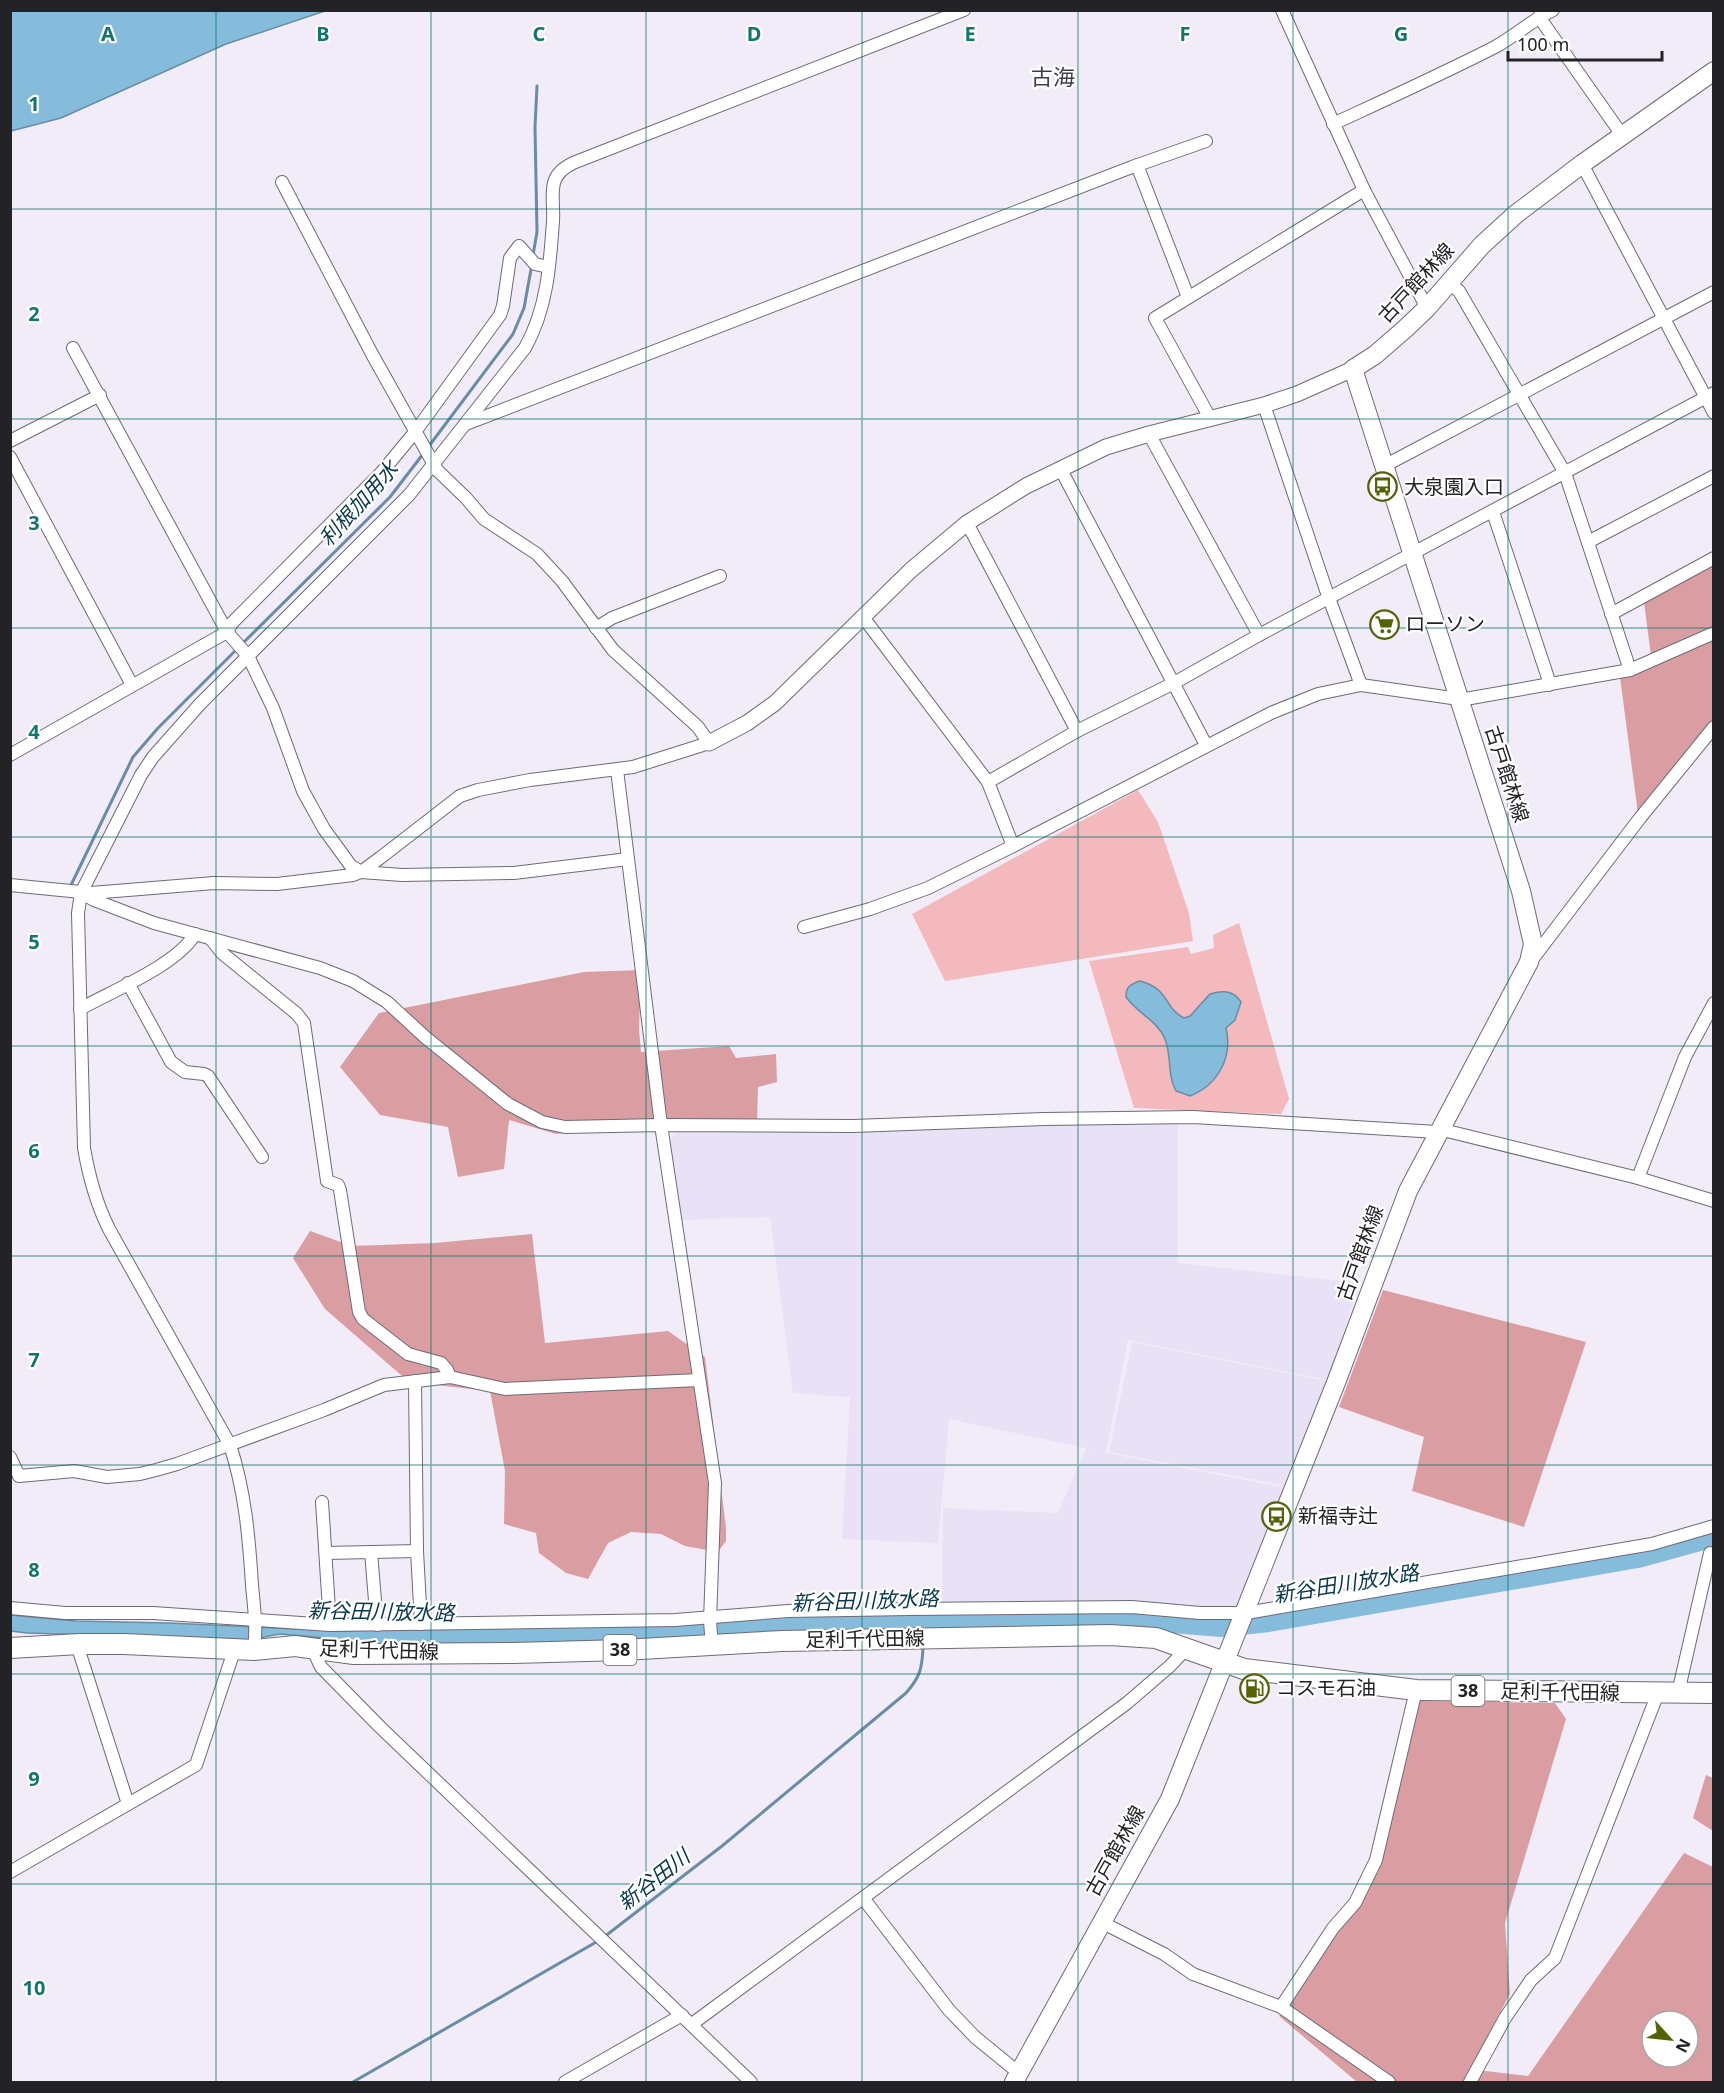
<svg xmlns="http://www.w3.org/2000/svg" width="1724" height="2093" font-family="'Noto Sans','Noto Sans JP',sans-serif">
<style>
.built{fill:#e9e1f5}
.green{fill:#f3b9bd}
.forest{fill:#da9ea2;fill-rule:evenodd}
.water{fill:#85bbdb;stroke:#688da5;stroke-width:1.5}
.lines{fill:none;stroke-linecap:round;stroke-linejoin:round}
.stream{stroke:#688da5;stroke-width:3}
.river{stroke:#85bbdb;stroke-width:18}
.minor-casing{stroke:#6f6a76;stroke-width:14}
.tertiary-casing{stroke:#6f6a76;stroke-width:17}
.secondary-casing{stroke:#6f6a76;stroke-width:20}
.primary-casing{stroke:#6f6a76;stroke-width:22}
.minor{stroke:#fff;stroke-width:12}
.tertiary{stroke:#fff;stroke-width:15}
.secondary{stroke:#fff;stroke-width:18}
.primary{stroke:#fff;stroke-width:20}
.grid{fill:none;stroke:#0f766e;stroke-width:1.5;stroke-opacity:0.55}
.labels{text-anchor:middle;stroke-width:4.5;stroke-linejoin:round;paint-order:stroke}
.shield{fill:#fff;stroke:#656467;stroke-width:1.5}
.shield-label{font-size:18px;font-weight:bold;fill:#232226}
.street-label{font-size:20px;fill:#232226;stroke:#fff}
.poi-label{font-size:20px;fill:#232226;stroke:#fff;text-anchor:start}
.water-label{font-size:21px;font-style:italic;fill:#08384e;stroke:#fff}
.quarter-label{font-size:22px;fill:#423e48;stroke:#fff}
.grid-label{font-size:20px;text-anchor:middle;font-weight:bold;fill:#0f766e;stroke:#fff;stroke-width:4.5;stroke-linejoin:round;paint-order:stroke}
</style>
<rect width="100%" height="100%" fill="#f2ecf9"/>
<g class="built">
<polygon points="1178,1124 1178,1263 1359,1283 1328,1380 1128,1340 1106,1453 1288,1488 1239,1610 942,1603 943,1508 1058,1513 1086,1449 1099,1451 949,1419 938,1543 842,1539 850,1397 793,1393 770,1217 680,1220 669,1141 680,1128"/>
<polygon points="1132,1342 1326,1381 1283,1485 1109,1452"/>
</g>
<g class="green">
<polygon points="1138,790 1158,822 1189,913 1193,941 945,981 912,914"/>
<polygon points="1239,923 1289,1099 1281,1114 1134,1108 1089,961 1188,947 1191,954 1214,948 1213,935"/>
</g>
<g class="forest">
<polygon points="1713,560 1713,632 1651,656 1644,602"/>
<polygon points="1713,637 1713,722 1638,814 1620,677"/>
<polygon points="641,970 639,1029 641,1052 729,1046 736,1058 776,1054 777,1082 758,1087 757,1123 677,1123 556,1134 509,1120 504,1169 458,1177 448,1127 380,1115 340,1067 379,1013 584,972"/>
<polygon points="310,1231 352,1246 435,1243 532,1234 545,1343 668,1331 705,1357 726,1528 726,1541 718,1552 685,1546 661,1534 631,1532 608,1543 588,1579 566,1573 539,1553 536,1533 504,1524 505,1471 490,1391 409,1382 325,1309 293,1258"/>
<polygon points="1383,1290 1586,1342 1524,1527 1412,1491 1424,1437 1339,1407"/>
<polygon points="1422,1701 1555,1703 1566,1719 1505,1923 1510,1994 1463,2082 1357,2082 1279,2016 1348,1911 1379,1850 1414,1703"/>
<polygon points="1706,1775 1713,1778 1713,1831 1693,1818"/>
<path d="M 1684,1853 L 1713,1867 L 1713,2082 L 1470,2082 L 1477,2070 L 1528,2076 ZM 1652,2021 L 1688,2021 L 1688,2057 L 1652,2057 Z"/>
</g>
<g class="water">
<polygon points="11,10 325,10 325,11 226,44 61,118 11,131"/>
<path d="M 1140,981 C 1170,989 1163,1007 1184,1018 L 1190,1016 L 1210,994 C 1223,990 1233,990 1241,1002 L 1235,1020 L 1226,1028 C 1233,1057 1218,1085 1190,1096 L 1176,1091 C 1167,1075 1172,1057 1165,1039 C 1158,1021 1137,1013 1126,997 C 1126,986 1131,984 1140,981 Z"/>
<polygon points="10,1615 76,1621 169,1623 343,1631 395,1629 393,1646 353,1646 347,1640 280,1634 249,1640 27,1633 11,1631"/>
</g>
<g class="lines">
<g class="stream">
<polyline points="533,255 537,232 535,127 537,86"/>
<polyline points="429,446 513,334 524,308 532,264"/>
<polyline points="242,644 390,497 423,454"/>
<polyline points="71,885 133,757 158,728 237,649"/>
<path d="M 604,1937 L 722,1846 L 906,1693 C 920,1677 922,1669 923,1648"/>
<polyline points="353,2082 598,1941"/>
</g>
<polyline class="river" points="371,1638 720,1631 885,1621 1122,1620 1222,1628 1269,1623 1638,1559 1714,1538"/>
<defs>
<g id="minor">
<polyline points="1282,10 1364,190 1427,308"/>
<polyline points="1539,17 1622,135"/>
<path d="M 1333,124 C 1387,99 1442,74 1495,47 C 1515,36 1532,20 1553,10"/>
<polyline points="1582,164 1714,413"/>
<polyline points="1137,165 1188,297"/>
<polyline points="1449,283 1459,291 1565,473 1630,670"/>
<polyline points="73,348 227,632 248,656 273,708 303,791 324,829 351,866 361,872 402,875 514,873 628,859"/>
<polyline points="1264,405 1326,590 1361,685"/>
<polyline points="1210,418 1155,318 1364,190"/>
<polyline points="466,424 1132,167 1206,141"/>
<polyline points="1149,434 1259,635"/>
<polyline points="10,441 100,395"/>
<polyline points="10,457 132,685"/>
<polyline points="1384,466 1714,292"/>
<polyline points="1060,468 1206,745"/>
<polyline points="1493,512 1548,678 1549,685"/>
<polyline points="967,523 1077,731"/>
<polyline points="1588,542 1714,476"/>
<polyline points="1611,614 1714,558"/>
<polyline points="863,617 988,782 1013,846"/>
<polyline points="596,628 612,618 720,576"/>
<polyline points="10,755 227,632 232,623 381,473 415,432 500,315 503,306 510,258 519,246 535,264 548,267"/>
<polyline points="617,770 661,1125 715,1483 710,1621 712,1646"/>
<polyline points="988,782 1077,731 1174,683 1259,635 1714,393"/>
<polyline points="10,885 91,893 214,883 277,884 353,875 361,872 380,858 460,796 478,790 530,780 633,767 709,743 698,727 613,650 562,581 537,554 484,519 466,498 437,470 372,354 282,182"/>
<polyline points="82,893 94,900 154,923 320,968 353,981 387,1002 425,1037 508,1104 542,1122 565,1127 661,1125 853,1126 1044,1119 1193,1117 1437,1132"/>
<polyline points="804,927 870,909 928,888 1013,846 1271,713 1318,694 1361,685 1459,699 1471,698 1630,670 1714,633"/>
<polyline points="210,938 222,953 297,1014 304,1023 327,1181 338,1185 340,1190 359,1312 363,1319 408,1354 441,1363 447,1370 450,1377"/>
<polyline points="1534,957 1640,818 1714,727"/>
<polyline points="128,983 171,1062 185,1072 204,1074 208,1076 262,1157"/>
<path d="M 80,1009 C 112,991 177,965 195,934"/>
<polyline points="1439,1129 1638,1178 1714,1201"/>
<polyline points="1638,1178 1685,1057 1714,1003"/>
<polyline points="415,1381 417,1551 421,1624"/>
<polyline points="10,1457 19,1476 74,1471 107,1477 140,1474 156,1470 177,1464 324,1410 384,1385 450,1377 505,1389 699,1380"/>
<polyline points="322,1502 330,1625"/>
<polyline points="371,1552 377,1625"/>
<polyline points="326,1553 417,1551"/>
<polyline points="10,1608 65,1613 153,1613 330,1625 675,1620 788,1611 909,1609 1132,1607 1200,1613 1246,1613 1652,1544 1714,1526"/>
<polyline points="80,1644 80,1654 128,1804"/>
<polyline points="312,1648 321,1667 380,1727 751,2082"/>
<path d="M 254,1650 C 257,1628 254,1607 252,1585 C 249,1537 245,1491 230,1445 L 109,1229 C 96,1203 89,1177 84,1148 L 78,913 L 81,893 L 141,775 L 153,757 L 200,704 L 409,495 L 525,348 C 547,309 550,265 553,221 C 554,209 551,195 554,183 C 556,174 565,167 573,163 L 964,10"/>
<polyline points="1678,1693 1710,1553"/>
<polyline points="10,1872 196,1765 235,1648"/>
<polyline points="863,1898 949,2010 975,2037 1019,2073"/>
<polyline points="1102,1920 1107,1925 1164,1954 1193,1974 1281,2007 1389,2082"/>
<polyline points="1281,2007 1333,1928 1355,1903 1376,1860 1416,1690"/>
<polyline points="692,2024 1127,1703 1170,1666 1187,1648"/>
<polyline points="565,2082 682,2015"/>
<polyline points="1470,2082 1505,2018 1531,1980 1555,1958 1658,1693"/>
</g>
<polyline id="tertiary" points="709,743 747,723 775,703 911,570 967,523 1026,486 1106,447 1149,434 1264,405 1297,394 1353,369"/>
<polyline id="secondary" points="1014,2082 1170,1799 1337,1380 1408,1191 1529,962 1533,944 1521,891 1353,369 1375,355 1405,329 1427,308 1482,245 1516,214 1582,164 1714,71"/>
<polyline id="primary" points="10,1648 80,1644 124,1644 254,1650 295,1646 354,1654 514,1653 623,1650 782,1641 1110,1635 1156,1638 1244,1669 1416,1690 1714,1693"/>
</defs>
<use href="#minor" class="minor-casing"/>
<use href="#tertiary" class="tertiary-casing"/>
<use href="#secondary" class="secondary-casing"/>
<use href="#primary" class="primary-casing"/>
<use href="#minor" class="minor"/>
<use href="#tertiary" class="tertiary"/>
<use href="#secondary" class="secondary"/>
<use href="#primary" class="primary"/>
</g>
<path class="grid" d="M 216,10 L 216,2082M 431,10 L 431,2082M 646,10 L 646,2082M 862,10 L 862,2082M 1078,10 L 1078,2082M 1293,10 L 1293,2082M 1508,10 L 1508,2082M 10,209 L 1714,209M 10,419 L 1714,419M 10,628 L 1714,628M 10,837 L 1714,837M 10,1046 L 1714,1046M 10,1256 L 1714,1256M 10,1465 L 1714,1465M 10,1674 L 1714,1674M 10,1884 L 1714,1884"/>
<defs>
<symbol id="bus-ring" viewBox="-11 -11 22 22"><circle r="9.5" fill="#fff" stroke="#556306" stroke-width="1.5"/><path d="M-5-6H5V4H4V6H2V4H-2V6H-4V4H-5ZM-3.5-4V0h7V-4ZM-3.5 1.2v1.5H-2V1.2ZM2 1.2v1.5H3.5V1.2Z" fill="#556306"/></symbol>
<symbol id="supermarket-ring" viewBox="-11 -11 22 22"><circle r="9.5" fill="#fff" stroke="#556306" stroke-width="1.5"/><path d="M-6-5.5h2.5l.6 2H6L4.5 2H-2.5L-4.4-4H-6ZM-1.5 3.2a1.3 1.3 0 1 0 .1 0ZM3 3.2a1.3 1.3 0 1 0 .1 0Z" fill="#556306"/></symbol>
<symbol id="fuel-ring" viewBox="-11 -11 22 22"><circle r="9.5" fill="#fff" stroke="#556306" stroke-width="1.5"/><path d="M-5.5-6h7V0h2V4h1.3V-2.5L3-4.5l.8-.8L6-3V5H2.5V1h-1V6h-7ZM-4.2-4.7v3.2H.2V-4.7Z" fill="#556306"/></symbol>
</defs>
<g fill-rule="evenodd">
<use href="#bus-ring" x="1366" y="470" width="33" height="33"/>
<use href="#supermarket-ring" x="1368" y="608" width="33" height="33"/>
<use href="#bus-ring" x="1260" y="1500" width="33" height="33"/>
<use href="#fuel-ring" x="1238" y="1672" width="33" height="33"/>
</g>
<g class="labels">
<g class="shield">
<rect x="603.5" y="1635" width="33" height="30" rx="4.5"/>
<rect x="1451.5" y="1676" width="33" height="30" rx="4.5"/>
</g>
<g class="shield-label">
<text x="620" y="1656">38</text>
<text x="1468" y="1697">38</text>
</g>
<g class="street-label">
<text transform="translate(1416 283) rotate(-47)" y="7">古戸館林線</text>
<text transform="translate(1507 774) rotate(72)" y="7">古戸館林線</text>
<text transform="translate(1360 1253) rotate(-70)" y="7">古戸館林線</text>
<text transform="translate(865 1639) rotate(-1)" y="7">足利千代田線</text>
<text transform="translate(379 1650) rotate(2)" y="7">足利千代田線</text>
<text transform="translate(1560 1692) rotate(1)" y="7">足利千代田線</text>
<text transform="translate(1115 1851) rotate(-61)" y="7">古戸館林線</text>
</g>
<g class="poi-label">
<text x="1404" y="494">大泉園入口</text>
<text x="1405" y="631">ローソン</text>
<text x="1298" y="1523">新福寺辻</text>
<text x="1276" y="1695">コスモ石油</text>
</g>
<g class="water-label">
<text transform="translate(359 504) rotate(-48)" y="7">利根加用水</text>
<text transform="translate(1346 1584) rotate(-9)" y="7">新谷田川放水路</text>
<text transform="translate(865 1601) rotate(-2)" y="7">新谷田川放水路</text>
<text transform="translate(381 1612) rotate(1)" y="7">新谷田川放水路</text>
<text transform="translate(654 1880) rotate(-38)" y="7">新谷田川</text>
</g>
<g class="quarter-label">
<text x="1053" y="85">古海</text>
</g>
</g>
<g class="grid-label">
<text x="108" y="41">A</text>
<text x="323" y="41">B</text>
<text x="539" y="41">C</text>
<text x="754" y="41">D</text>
<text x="970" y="41">E</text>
<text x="1185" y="41">F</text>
<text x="1401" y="41">G</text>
<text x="34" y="111">1</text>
<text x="34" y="321">2</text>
<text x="34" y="530">3</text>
<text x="34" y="739">4</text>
<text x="34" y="949">5</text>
<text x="34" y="1158">6</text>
<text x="34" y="1367">7</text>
<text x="34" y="1577">8</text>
<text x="34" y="1786">9</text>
<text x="34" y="1995">10</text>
</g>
<rect width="1724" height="2093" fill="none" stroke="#232226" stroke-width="24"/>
<g transform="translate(1670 2039) rotate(117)"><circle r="28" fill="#ffffff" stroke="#a7a7a8" stroke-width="1.5"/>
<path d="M0-4.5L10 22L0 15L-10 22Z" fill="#556306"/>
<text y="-9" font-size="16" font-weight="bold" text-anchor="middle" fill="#232226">N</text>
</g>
<path d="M1508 51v9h154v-9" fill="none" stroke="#232226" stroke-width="3"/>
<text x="1517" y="51" font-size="18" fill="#232226" stroke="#ffffff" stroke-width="4.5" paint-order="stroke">100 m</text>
</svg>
